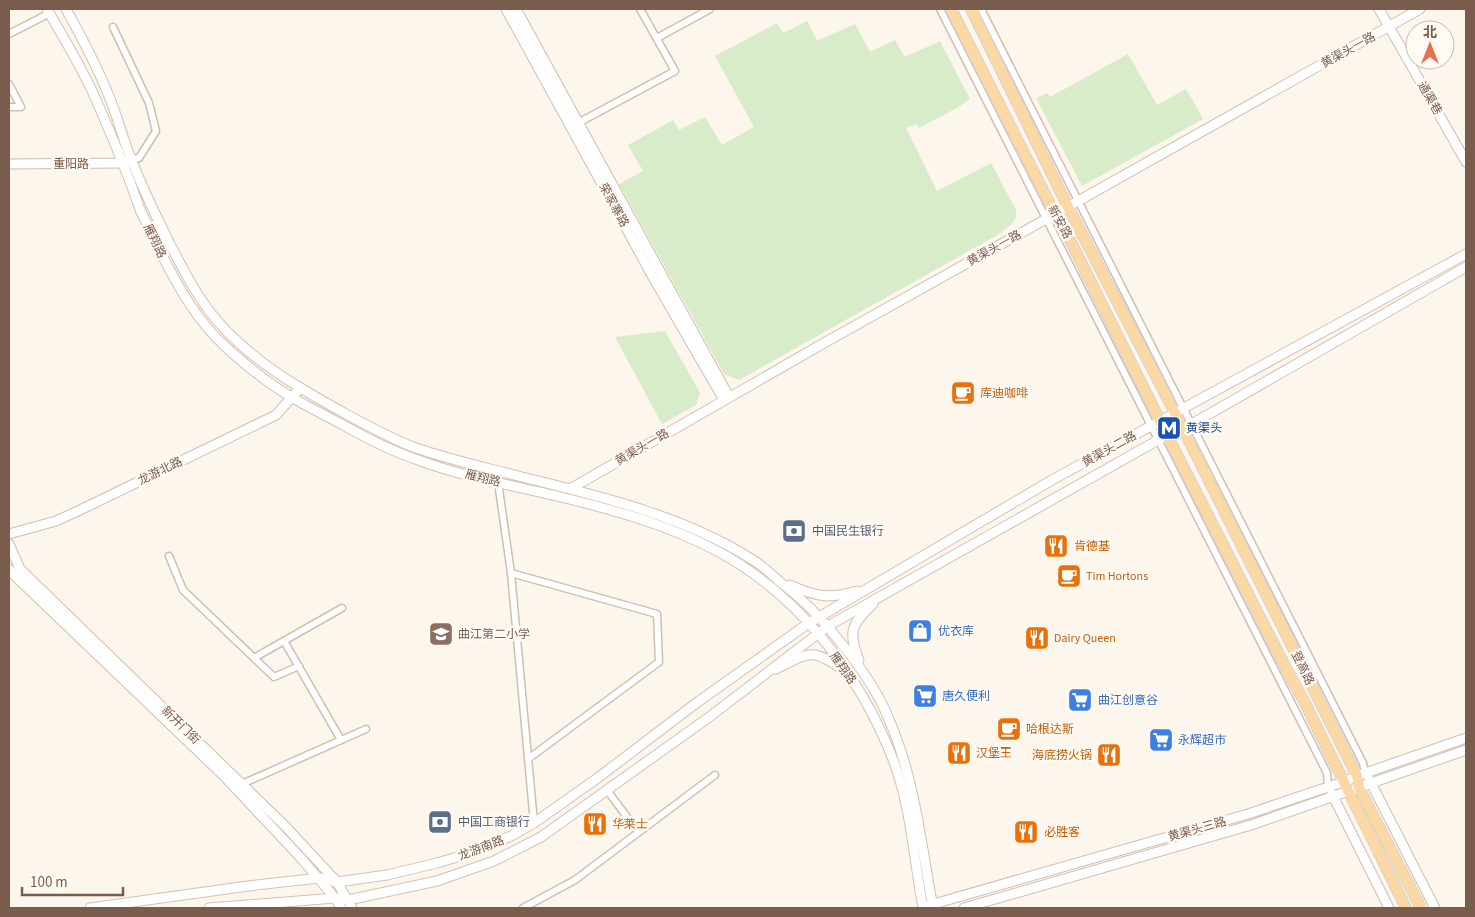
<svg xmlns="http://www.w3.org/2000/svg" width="1475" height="917" font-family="'Source Sans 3','Noto Sans SC',sans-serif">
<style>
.green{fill:#d8ecc9}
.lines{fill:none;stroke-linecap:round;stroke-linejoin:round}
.minor-casing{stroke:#d1beb0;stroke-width:9}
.tertiary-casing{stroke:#d1beb0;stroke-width:11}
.secondary-casing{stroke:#d6c0b0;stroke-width:11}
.primary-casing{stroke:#dad1cd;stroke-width:12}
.minor{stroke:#fff;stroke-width:6}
.tertiary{stroke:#fff;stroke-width:9}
.secondary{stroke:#fff;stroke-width:9}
.primary{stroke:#fbd9a5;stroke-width:10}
.labels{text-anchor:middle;stroke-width:5;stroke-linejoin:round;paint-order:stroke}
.street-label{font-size:12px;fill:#7a5c4d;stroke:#fffaf3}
.food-label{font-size:12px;fill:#c56008;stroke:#fffaf3;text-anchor:start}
.transit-label{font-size:12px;fill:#164399;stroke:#fffaf3;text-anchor:start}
.service-label{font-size:12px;fill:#4e5e75;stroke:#fffaf3;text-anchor:start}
.shop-label{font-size:12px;fill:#366cbe;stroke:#fffaf3;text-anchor:start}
.education-label{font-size:12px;fill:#785e54;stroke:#fffaf3;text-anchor:start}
</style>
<rect width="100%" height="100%" fill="#fdf6ec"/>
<g class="green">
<path d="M 807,21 L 817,41 L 855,24 L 870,52 L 895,40 L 905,57 L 940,41 L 970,99 L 957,108 L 919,128 L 917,124 L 906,128 L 937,191 L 991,163 L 1016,210 C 1018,222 1009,226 1001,233 L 739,380 L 724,374 L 619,184 L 643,171 L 628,145 L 673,120 L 679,130 L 705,117 L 722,145 L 754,127 L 715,56 L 777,23 L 783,33 Z"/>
<polygon points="1128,54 1157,105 1186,89 1203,119 1082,186 1036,98 1047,93 1050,97"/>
<polygon points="665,331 700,393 696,405 662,424 615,337"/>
</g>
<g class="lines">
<defs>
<g id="minor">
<polyline points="940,9 1327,773 1328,787"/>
<polyline points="981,9 1363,763 1365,773"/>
<polyline points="113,27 149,103 156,131 139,158 131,159"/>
<polyline points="9,34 50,13"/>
<polyline points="657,38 710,9"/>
<polyline points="9,84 21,107 9,107"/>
<polyline points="578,123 675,71 640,9"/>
<polyline points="498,482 511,573 534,823"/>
<polyline points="169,556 183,590 274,677 299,666"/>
<polyline points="511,573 657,614 659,662 528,759"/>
<polyline points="284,641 341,740"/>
<polyline points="254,658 342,608"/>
<polyline points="242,784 366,729"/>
<polyline points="607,790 638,832"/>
<polyline points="523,908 575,880 715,775"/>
</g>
<g id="tertiary">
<polyline points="506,9 654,279 724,400"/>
<polyline points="516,9 729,397"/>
<polyline points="1379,9 1466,162"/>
<polyline points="9,164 123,163 128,161"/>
<polyline points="570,489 824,343 1055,214 1420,9"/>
<polyline points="9,534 56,521 78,511 276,415 300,388"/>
<polyline points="9,544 20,569 285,826 337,882 352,908"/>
<polyline points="9,569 14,575 224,776 300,857 335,898 341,908"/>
<polyline points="1369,779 1435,908"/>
<polyline points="1332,794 1389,908"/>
<polyline points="923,907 1248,814 1343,782 1357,776 1466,738"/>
<polyline points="964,908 1251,825 1466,750"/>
</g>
<g id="secondary">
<path d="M 47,9 C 66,42 86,75 101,111 C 110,132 119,153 127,174 C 132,186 136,199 141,212 C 147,224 154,236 159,249 C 177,285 197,322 228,349 C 248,367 270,385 293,398 C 308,407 325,415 341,424 C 367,438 393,452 421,461 C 467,478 517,486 565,498 C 618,511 671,526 719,552 C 800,596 861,676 894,762 C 911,808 914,860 923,908"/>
<path d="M 66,9 C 81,36 96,64 108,94 C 116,112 121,132 128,151 C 140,183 155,214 170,244 C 190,283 206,314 239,343 C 271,372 308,393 346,414 C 368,426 390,438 413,447 C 447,459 483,467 518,476 C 598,496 683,515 753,560 C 763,566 771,574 779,581 C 801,598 820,616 837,638 C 857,662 876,688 888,717 C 915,778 921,844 933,908"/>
<path d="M 790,585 C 816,597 829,599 857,591"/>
<path d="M 859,660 C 847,631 852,624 873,604"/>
<path d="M 776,669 C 808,653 812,647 843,670"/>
<polyline points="90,908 248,886 319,878 337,882 387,875 437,863 471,853 511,836 534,823 599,777 699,701 809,623 1052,480 1466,254"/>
<polyline points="209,908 335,898 348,900 437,881 494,861 541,837 708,718 828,626 1167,435 1183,429 1466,267"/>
</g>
<g id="primary">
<polyline points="951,9 1055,214 1070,240 1167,435 1288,672 1304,701 1406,908"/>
<polyline points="971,9 1068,207 1173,409 1357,776 1359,788 1421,908"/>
</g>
</defs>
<use href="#minor" class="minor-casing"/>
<use href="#tertiary" class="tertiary-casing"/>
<use href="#secondary" class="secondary-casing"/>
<use href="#primary" class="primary-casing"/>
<use href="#minor" class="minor"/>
<use href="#tertiary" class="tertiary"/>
<use href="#secondary" class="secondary"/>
<use href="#primary" class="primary"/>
</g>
<defs>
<symbol id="cafe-square" viewBox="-11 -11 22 22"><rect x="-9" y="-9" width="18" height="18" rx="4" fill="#e8710a" stroke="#fffaf3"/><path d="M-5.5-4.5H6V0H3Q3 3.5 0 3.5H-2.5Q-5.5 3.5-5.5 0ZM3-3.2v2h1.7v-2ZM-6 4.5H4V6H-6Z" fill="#fff"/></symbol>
<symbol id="metro-square" viewBox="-11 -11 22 22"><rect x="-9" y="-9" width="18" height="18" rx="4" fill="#1a4fb4" stroke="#fffaf3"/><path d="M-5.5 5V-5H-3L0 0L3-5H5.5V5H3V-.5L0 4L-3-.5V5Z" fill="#fff"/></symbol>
<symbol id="bank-square" viewBox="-11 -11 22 22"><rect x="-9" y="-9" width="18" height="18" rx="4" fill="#5c6f8a" stroke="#fffaf3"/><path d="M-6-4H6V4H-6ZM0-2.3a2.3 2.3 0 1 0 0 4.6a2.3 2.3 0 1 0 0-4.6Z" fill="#fff"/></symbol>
<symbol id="restaurant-square" viewBox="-11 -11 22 22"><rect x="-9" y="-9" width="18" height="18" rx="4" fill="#e8710a" stroke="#fffaf3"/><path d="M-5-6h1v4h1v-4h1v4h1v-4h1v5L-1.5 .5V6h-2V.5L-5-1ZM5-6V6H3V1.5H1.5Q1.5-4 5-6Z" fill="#fff"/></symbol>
<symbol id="shop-square" viewBox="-11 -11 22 22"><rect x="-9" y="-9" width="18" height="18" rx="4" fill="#3f7fe0" stroke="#fffaf3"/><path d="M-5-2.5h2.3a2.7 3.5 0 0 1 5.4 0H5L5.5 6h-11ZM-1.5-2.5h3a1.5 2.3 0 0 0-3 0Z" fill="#fff"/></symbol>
<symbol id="school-square" viewBox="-11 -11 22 22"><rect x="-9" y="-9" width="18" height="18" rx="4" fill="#8d6e63" stroke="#fffaf3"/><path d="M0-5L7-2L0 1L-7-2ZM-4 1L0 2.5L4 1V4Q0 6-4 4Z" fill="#fff"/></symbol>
<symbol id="supermarket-square" viewBox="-11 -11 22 22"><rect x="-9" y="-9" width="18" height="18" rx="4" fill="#3f7fe0" stroke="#fffaf3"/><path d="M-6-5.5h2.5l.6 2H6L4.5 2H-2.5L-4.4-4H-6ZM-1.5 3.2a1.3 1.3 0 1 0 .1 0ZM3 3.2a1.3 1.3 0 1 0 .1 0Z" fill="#fff"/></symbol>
</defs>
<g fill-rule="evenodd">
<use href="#cafe-square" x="949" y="379" width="28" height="28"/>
<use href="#metro-square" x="1155" y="414" width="28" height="28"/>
<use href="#bank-square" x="780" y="517" width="28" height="28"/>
<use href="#restaurant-square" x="1042" y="532" width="28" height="28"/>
<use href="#cafe-square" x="1055" y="562" width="28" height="28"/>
<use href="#shop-square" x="906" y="617" width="28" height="28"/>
<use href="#school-square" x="427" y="620" width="28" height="28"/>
<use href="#restaurant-square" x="1023" y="624" width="28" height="28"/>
<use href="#supermarket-square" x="911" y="682" width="28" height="28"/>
<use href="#supermarket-square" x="1066" y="686" width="28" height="28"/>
<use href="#cafe-square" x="995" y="715" width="28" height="28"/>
<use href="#supermarket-square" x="1147" y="726" width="28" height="28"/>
<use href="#restaurant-square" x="945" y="739" width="28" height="28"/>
<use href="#restaurant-square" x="1095" y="741" width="28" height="28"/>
<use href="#bank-square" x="426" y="808" width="28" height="28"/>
<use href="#restaurant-square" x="581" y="810" width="28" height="28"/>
<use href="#restaurant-square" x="1012" y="818" width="28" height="28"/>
</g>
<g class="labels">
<g class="street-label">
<text transform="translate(1348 50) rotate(-29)" y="4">黄渠头一路</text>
<text transform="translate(1430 98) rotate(60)" y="4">通渠巷</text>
<text x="71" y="168">重阳路</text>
<text transform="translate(614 205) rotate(61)" y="4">荣家寨路</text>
<text transform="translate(1060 222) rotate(61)" y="4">新安路</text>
<text transform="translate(155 241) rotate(64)" y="4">雁翔路</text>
<text transform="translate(994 248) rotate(-29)" y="4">黄渠头一路</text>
<text transform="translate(642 447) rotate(-30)" y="4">黄渠头一路</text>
<text transform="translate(1109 449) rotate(-29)" y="4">黄渠头二路</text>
<text transform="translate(160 471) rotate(-26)" y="4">龙游北路</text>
<text transform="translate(483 478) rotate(14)" y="4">雁翔路</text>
<text transform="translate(843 668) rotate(55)" y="4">雁翔路</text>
<text transform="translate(1303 668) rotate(64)" y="4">登高路</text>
<text transform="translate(181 725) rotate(44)" y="4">新开门街</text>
<text transform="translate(1197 829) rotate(-16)" y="4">黄渠头三路</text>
<text transform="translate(481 848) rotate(-21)" y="4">龙游南路</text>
</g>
<g class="food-label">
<text x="980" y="397">库迪咖啡</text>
<text x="1074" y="550">肯德基</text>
<text x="1086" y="580">Tim Hortons</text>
<text x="1054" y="642">Dairy Queen</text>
<text x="1026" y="733">哈根达斯</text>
<text x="976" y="757">汉堡王</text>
<text x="1092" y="759" text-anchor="end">海底捞火锅</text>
<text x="612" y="828">华莱士</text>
<text x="1044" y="836">必胜客</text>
</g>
<g class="transit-label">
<text x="1186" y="432">黄渠头</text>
</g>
<g class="service-label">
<text x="812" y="535">中国民生银行</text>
<text x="458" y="826">中国工商银行</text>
</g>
<g class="shop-label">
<text x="938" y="635">优衣库</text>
<text x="942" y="700">唐久便利</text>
<text x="1098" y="704">曲江创意谷</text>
<text x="1178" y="744">永辉超市</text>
</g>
<g class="education-label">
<text x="458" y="638">曲江第二小学</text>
</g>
</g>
<rect width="1475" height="917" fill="none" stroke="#7a5c4d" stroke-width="20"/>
<g transform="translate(1430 45)"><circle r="24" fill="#fffaf3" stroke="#cabbb1"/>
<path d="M0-4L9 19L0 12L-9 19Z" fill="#e76f51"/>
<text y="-8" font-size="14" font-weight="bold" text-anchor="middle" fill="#7a5c4d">北</text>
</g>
<path d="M22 887v8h101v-8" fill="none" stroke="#7a5c4d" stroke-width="2.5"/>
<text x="30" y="887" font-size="15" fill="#7a5c4d" stroke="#fffaf3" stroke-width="4" paint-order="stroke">100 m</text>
</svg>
